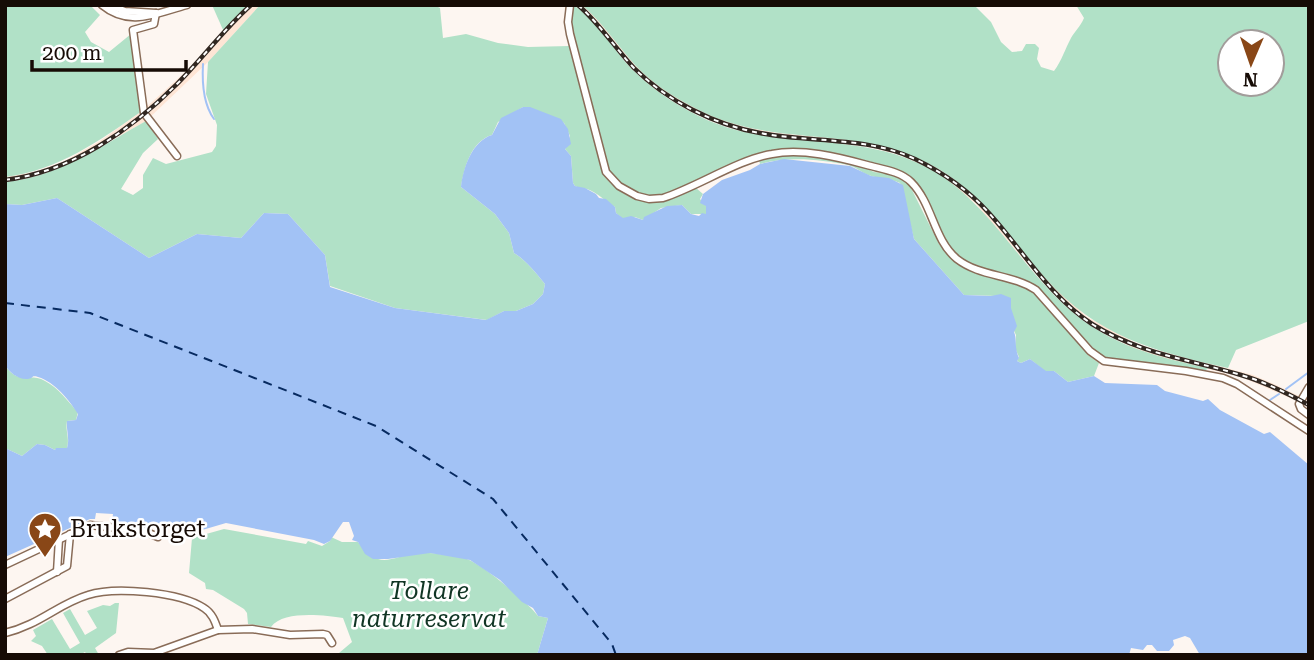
<svg xmlns="http://www.w3.org/2000/svg" width="1314" height="660" font-family="'Roboto Serif',serif">
<style>
.built{fill:#fee5d5}
.green{fill:#b1e1c7;fill-rule:evenodd}
.water{fill:#a2c2f5}
.lines{fill:none;stroke-linecap:round;stroke-linejoin:round}
.stream{stroke:#a2c2f5;stroke-width:2}
.ferry{stroke:#072a60;stroke-width:2;stroke-dasharray:9 7;stroke-linecap:butt}
.minor-casing{stroke:#896c58;stroke-width:9}
.minor{stroke:#fff;stroke-width:6}
.rail-casing{stroke:#312721;stroke-width:4.5}
.rail{stroke:#fff;stroke-width:2;stroke-dasharray:5;stroke-linecap:butt}
.labels{text-anchor:middle;stroke-width:5;stroke-linejoin:round;paint-order:stroke}
.poi-label{font-size:24px;fill:#160b05;stroke:#fff;text-anchor:start}
.park-label{font-size:24px;font-style:italic;fill:#103524;stroke:#fff}
</style>
<rect width="100%" height="100%" fill="#fdf6f1"/>
<g class="built">
<polygon points="249,5 260,5 208,62 146,121 66,166 26,178 5,182 5,177 34,172 63,162 100,141 142,111 193,65"/>
<polygon points="575,5 582,5 592,13 635,65 709,114 744,127 778,133 869,142 916,157 937,168 979,200 1046,279 1087,317 1141,346 1253,375 1274,384 1299,396 1297,401 1241,377 1142,353 1090,325 1069,309 1044,283 975,203 936,173 915,162 900,155 866,146 778,138 745,132 707,119 686,109 650,86 632,69 589,18"/>
</g>
<g class="green">
<path d="M 5,5 L 90,5 L 100,15 L 85,32 L 91,42 L 109,52 L 131,34 L 142,111 C 99,141 59,170 5,177 Z"/>
<polygon points="212,5 249,5 224,32"/>
<path d="M 260,5 L 434,5 L 440,8 L 443,38 L 466,34 L 498,43 L 528,47 L 569,46 L 603,174 C 629,209 660,205 696,188 L 703,194 L 700,199 L 706,205 L 706,214 L 691,214 L 682,205 L 661,208 L 643,220 L 635,217 L 623,219 L 616,213 L 615,207 C 606,202 597,192 587,189 C 583,188 579,188 575,186 L 573,183 L 571,156 L 565,149 L 570,136 L 564,123 L 523,107 L 498,122 L 492,135 C 471,141 464,168 461,187 L 495,214 L 509,233 L 514,253 C 527,261 535,272 545,284 L 543,294 L 533,304 L 516,311 L 504,311 L 487,320 L 395,308 L 330,286 L 325,255 L 288,214 L 264,213 L 241,238 L 197,234 L 149,258 L 57,198 L 22,205 L 5,204 L 5,182 C 58,177 101,146 146,121 L 158,139 L 143,153 L 121,189 L 133,195 L 143,188 L 143,175 L 153,158 L 166,164 L 212,152 L 216,146 L 217,125 L 206,94 L 208,62 Z"/>
<path d="M 572,5 C 594,14 615,53 633,70 C 654,91 681,108 707,120 C 781,152 866,129 937,173 C 992,208 1021,267 1069,309 C 1109,345 1157,357 1208,368 L 1205,371 L 1114,360 L 1100,355 L 1034,286 C 1006,270 971,273 949,247 C 930,224 929,180 897,170 C 859,158 813,144 772,150 C 723,158 651,232 609,172 C 603,163 602,147 599,136 C 590,98 580,61 570,23 Z"/>
<path d="M 582,5 L 974,5 L 991,22 L 1001,42 L 1012,52 L 1022,51 L 1026,44 L 1035,44 L 1039,48 L 1037,59 L 1041,67 L 1054,71 C 1062,60 1065,49 1071,38 C 1075,31 1080,27 1084,18 L 1076,5 L 1309,5 L 1309,321 L 1236,350 L 1228,368 C 1155,352 1097,336 1046,279 C 1010,239 983,194 935,167 C 861,125 783,147 709,115 C 683,103 654,86 635,65 C 617,45 602,22 582,5 ZM 1230,42 L 1272,42 L 1272,84 L 1230,84 Z"/>
<path d="M 779,155 L 822,157 L 857,164 L 874,172 L 895,175 L 909,184 L 939,244 L 956,262 L 1023,285 L 1035,291 L 1088,355 L 1099,363 L 1094,376 L 1068,382 L 1054,371 L 1046,372 L 1030,359 L 1021,363 L 1017,361 L 1019,357 L 1015,348 L 1016,335 L 997,296 L 964,295 L 914,239 L 900,183 C 890,178 879,179 868,175 C 861,172 856,167 848,165 C 820,159 787,156 760,164 L 759,160 Z"/>
<path d="M 5,365 C 18,386 30,372 45,381 C 59,388 67,401 78,412 L 76,420 L 67,421 C 65,431 70,438 67,448 L 61,450 L 57,448 L 55,450 L 45,445 L 37,444 L 22,456 L 5,448 Z"/>
<path d="M 224,529 L 306,544 L 308,541 L 322,546 L 330,541 L 331,537 L 342,542 L 358,542 C 381,572 389,556 420,553 C 432,552 451,556 463,558 C 479,560 529,604 538,616 L 548,618 L 537,655 L 321,655 L 339,653 L 352,642 L 343,618 C 324,615 283,610 271,627 L 248,624 L 247,613 L 244,609 L 213,590 L 206,589 L 205,583 L 189,573 L 192,538 Z"/>
<polygon points="115,603 119,603 116,633 95,648 99,655 87,655 85,652 79,655 48,655 42,646 31,641 36,636 33,630 52,619 70,649 80,643 63,613 70,609 85,635 97,628 87,611 103,605 110,606"/>
</g>
<path class="water" d="M 523,107 L 530,107 L 561,119 L 568,129 L 571,144 L 565,149 L 571,156 L 573,183 L 575,186 L 585,188 L 596,194 L 599,198 L 606,199 L 615,207 L 616,213 L 623,218 L 631,216 L 643,220 L 644,217 L 667,206 L 682,205 L 691,214 L 699,216 L 702,213 L 706,214 L 706,206 L 700,203 L 703,194 L 722,180 L 750,170 L 760,164 L 784,159 L 850,166 L 871,176 L 889,178 L 903,185 L 914,239 L 964,295 L 991,296 L 1001,294 L 1011,298 L 1011,308 L 1017,326 L 1014,332 C 1017,338 1014,347 1019,358 L 1017,361 L 1021,363 L 1030,359 L 1046,371 L 1054,371 L 1068,382 L 1094,376 L 1105,383 L 1157,385 L 1165,391 L 1203,401 L 1208,399 L 1220,410 L 1264,434 L 1270,432 L 1309,465 L 1309,655 L 1200,655 L 1190,638 L 1185,636 L 1173,640 L 1174,645 L 1169,651 L 1157,651 L 1152,645 L 1147,645 L 1143,650 L 1131,648 L 1129,655 L 537,655 L 548,618 L 538,616 L 533,608 L 522,602 L 500,580 L 470,560 L 430,553 L 388,559 L 373,559 L 365,554 L 358,542 L 352,540 L 354,536 L 349,522 L 343,522 L 330,541 L 324,544 L 314,540 L 226,523 L 192,533 L 193,528 L 190,524 L 182,525 L 181,529 L 163,524 L 162,527 L 112,522 L 113,514 L 96,513 L 95,519 L 90,519 L 5,557 L 5,448 L 22,456 L 37,444 L 45,445 L 55,450 L 56,448 L 67,448 C 70,438 66,431 67,421 L 76,420 L 78,414 C 70,401 55,382 38,377 C 30,375 35,378 28,379 C 18,380 9,372 5,365 L 5,204 L 22,205 L 57,198 L 149,258 L 197,234 L 241,238 L 264,213 L 288,214 L 325,255 L 330,287 L 395,308 L 486,320 L 504,311 L 516,311 L 533,304 L 543,294 L 545,284 C 535,272 527,261 514,253 L 509,233 L 495,214 L 461,187 C 463,168 472,141 492,135 L 501,118 Z"/>
<g class="lines">
<g class="stream">
<path d="M 203,64 C 202,82 203,104 214,119"/>
<polyline points="1286,389 1309,372"/>
<polyline points="1270,400 1279,394"/>
</g>
<polyline class="ferry" points="5,303 90,313 376,426 493,499 612,644 616,655"/>
<defs>
<g id="minor">
<path d="M 102,5 C 130,28 156,13 187,5"/>
<polyline points="109,5 125,11 156,13"/>
<path d="M 570,5 L 568,22 L 570,34 L 606,172 L 619,186 L 637,196 L 649,199 L 663,198 C 697,187 739,159 772,154 C 802,148 838,157 867,165 C 881,169 900,171 911,182 C 933,204 933,239 957,259 C 980,277 1012,274 1036,290 L 1090,351 L 1104,361 L 1186,371 L 1223,378 L 1237,384 L 1309,431"/>
<polyline points="156,13 154,24 133,30 144,113 177,156"/>
<polyline points="1309,387 1299,404 1301,409 1309,415"/>
<polyline points="5,565 90,525 144,531 158,537"/>
<polyline points="57,572 59,539"/>
<polyline points="5,599 67,566 70,534"/>
<path d="M 5,633 C 39,625 58,604 88,595 C 115,586 180,592 204,608 C 212,613 215,621 218,630"/>
<polyline points="119,655 128,652 154,653 218,630 252,629 290,635 323,634 327,635 332,643"/>
</g>
</defs>
<use href="#minor" class="minor-casing"/>
<use href="#minor" class="minor"/>
<defs>
<g id="rail">
<path d="M 578,5 C 600,24 615,48 634,68 C 667,101 715,125 760,133 C 812,143 866,136 915,159 C 942,172 968,190 988,212 C 1022,249 1049,296 1092,324 C 1140,354 1188,359 1241,375 C 1265,382 1287,393 1309,405"/>
<path d="M 5,180 C 71,172 131,130 177,84 C 202,59 224,29 251,5"/>
</g>
</defs>
<use href="#rail" class="rail-casing"/>
<use href="#rail" class="rail"/>
</g>
<defs>
<symbol id="sight-pin" viewBox="-11 -11 22 30"><path d="M0 17L-7.5 6A9.5 9.5 0 1 1 7.5 6Z" fill="#894717" stroke="#fff"/><path d="M0-6L1.8-2.2L6-1.7L2.9 1.2L3.7 5.4L0 3.3L-3.7 5.4L-2.9 1.2L-6-1.7L-1.8-2.2Z" fill="#fff"/></symbol>
</defs>
<g fill-rule="evenodd">
<use href="#sight-pin" x="26" y="510" width="38" height="52"/>
</g>
<g class="labels">
<g class="poi-label">
<text x="70" y="537">Brukstorget</text>
</g>
<g class="park-label">
<text x="429" y="599">Tollare<tspan x="429" dy="28">naturreservat</tspan></text>
</g>
</g>
<rect width="1314" height="660" fill="none" stroke="#160b05" stroke-width="14"/>
<g transform="translate(1251 63) rotate(182)"><circle r="33" fill="#ffffff" stroke="#a29d9b" stroke-width="2"/>
<path d="M0-5L12 26L0 18L-12 26Z" fill="#894717"/>
<text y="-10" font-size="19" font-weight="bold" text-anchor="middle" fill="#160b05">N</text>
</g>
<path d="M32 60v10h154v-10" fill="none" stroke="#160b05" stroke-width="3.5"/>
<text x="42" y="60" font-size="21" fill="#160b05" stroke="#ffffff" stroke-width="5" paint-order="stroke">200 m</text>
</svg>
